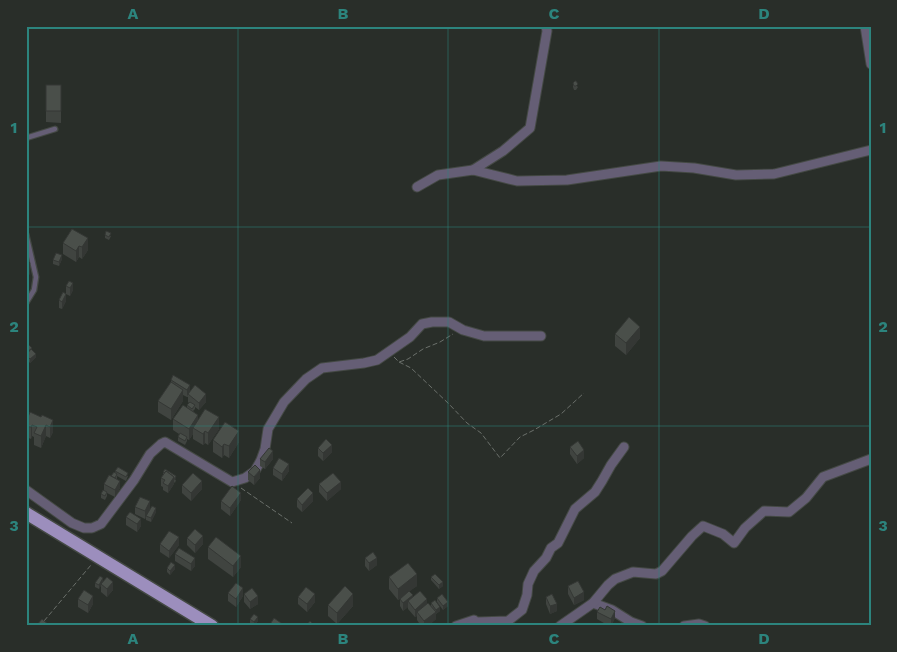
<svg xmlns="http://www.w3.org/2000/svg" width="897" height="652" font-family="'Work Sans',sans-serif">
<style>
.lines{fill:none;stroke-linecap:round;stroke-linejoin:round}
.lane-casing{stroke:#444944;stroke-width:7}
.street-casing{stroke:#444944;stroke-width:11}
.primary-casing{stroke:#444944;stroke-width:15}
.path{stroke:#6b706b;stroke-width:1;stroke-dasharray:5 2.5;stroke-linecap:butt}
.lane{stroke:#655e75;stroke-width:4.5}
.street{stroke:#655e75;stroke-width:9}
.primary{stroke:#9c8ebd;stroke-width:12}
.wall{fill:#404440}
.shaded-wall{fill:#343734}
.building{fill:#4a4f4a;stroke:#343734}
.grid{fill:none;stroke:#2c847d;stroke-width:1;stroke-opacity:0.55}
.neatline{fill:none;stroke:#2c847d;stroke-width:2}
.grid-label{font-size:16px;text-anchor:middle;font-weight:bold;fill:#2c847d}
</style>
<rect width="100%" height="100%" fill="#292e29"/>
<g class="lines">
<defs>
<g id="lane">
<polyline points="26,138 55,129"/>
<polyline points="26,234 36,277 34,290 26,303"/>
</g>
<g id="street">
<polyline points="865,26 871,64"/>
<polyline points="473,170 503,151 530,128 547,31 546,26"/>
<polyline points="417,187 438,175 473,170 517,181 567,180 661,166 694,168 736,175 774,174 871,150"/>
<polyline points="26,490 72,523 84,528 92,528 101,524 134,480 150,454 161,444 165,442 232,482 245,478 255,471 261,460 265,449 268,429 284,402 306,379 322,368 364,363 377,360 410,337 422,324 432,322 449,322 463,330 484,336 541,336"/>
<polyline points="593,603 612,610 631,622 642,626"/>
<polyline points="456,626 474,620"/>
<polyline points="470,626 477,622 508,621 522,610 527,595 528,584 534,571 546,558 551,548 558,543 575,509 595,492 602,481 611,465 624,447"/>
<polyline points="560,626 593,603 608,585 615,579 633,572 656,574 662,571 692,536 703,526 723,534 734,543 745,528 764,511 789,512 806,498 823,477 871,459"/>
<polyline points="684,626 699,624 705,626"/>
</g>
<polyline id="primary" points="26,513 212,626"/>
</defs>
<use href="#lane" class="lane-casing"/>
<use href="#street" class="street-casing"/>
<use href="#primary" class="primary-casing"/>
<g class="path">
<polyline points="394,357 399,362 408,359 423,349 440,342 453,334"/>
<polyline points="399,362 411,368 449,404 467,423 481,433 500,458 520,437 534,430 561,414 584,393"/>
<polyline points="241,488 292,523"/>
<polyline points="44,621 91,565"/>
</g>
<use href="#lane" class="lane"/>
<use href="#street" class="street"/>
<use href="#primary" class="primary"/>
</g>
<g class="wall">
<polygon points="573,83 578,87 576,90 574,90 573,87"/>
<polygon points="46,85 61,85 61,123 46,122"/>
<polygon points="72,229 88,250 82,259 79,257 76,262 63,254 63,243"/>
<polygon points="105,235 111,236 109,240 105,238"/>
<polygon points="62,259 59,266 53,264 53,260"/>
<polygon points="69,281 73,290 70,296 66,294 66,301 62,309 59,308 59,300 66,294 66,286"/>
<polygon points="615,334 640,338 626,355 615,346"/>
<polygon points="26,345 32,350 36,357 30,363 26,358"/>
<polygon points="171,380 206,402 199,410 195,407 195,409 193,411 198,419 219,429 208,445 205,443 203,445 193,439 193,434 189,440 187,439 187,441 185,445 178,441 178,437 179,434 173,430 173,419 187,408 187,405 189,403 188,402 188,397 187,397 183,395 183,401 171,420 158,412 158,401 171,382"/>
<polygon points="41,417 53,420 53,432 50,438 46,436 41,448 34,445 34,437 32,436 31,439 26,437 26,422"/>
<polygon points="213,440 239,442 229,458 224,455 222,458 213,452"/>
<polygon points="570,447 584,458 577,464 570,454"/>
<polygon points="318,448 332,452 323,461 318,456"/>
<polygon points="260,459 273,459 265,469 260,466"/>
<polygon points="273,468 289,471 282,481 273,475"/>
<polygon points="115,471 128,476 126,481 117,476 117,479 120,488 115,497 107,493 107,496 105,500 101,498 101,494 104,491 104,484 115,473"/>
<polygon points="163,472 176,480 175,483 174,482 174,484 168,493 163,490 163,487 161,486 161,478 163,475"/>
<polygon points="248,472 260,478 254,485 248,480"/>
<polygon points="319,484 341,489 327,501 319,492"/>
<polygon points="182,485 202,489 191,501 182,493"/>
<polygon points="297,499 313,501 302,512 297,507"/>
<polygon points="241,500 230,516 221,509 221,501"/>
<polygon points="135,507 150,509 156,512 151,522 146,520 146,517 145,519 135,514"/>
<polygon points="126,517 141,526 137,532 126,525"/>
<polygon points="187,538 203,544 195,553 187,545"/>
<polygon points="160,544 179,545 169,558 160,552"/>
<polygon points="208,547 241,567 233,577 208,559"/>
<polygon points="175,554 195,566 191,571 175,561"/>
<polygon points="365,558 377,565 369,571 365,566"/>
<polygon points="167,568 175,569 170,575 167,572"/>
<polygon points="389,577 417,586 409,591 413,597 431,606 431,603 440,611 436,614 436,613 436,619 428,626 421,626 417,620 417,616 415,617 408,609 408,607 403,611 400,606 400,599 398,600 389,589"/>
<polygon points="431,577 443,586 439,589 431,580"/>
<polygon points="103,582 113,590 107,597 101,592 101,585 99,589 95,587 95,583"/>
<polygon points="568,586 584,600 574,605 568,594"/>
<polygon points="228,593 243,596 236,607 228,601"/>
<polygon points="244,594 258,604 250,609 244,602"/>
<polygon points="298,597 315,602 307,612 298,604"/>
<polygon points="546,597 557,611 550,614 546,604"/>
<polygon points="437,598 448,606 443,610 437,602"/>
<polygon points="78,599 93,604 88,613 78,607"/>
<polygon points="328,605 353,606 337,624 328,616"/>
<polygon points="597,612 615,618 611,626 609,626 597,619"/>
<polygon points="250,619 258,621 254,626 250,623"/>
</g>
<g class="shaded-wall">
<polygon points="88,238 88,250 82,259 82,247"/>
<polygon points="79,246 79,257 76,262 76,251"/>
<polygon points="62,255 62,259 59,266 59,262"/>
<polygon points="30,263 30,274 26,280 26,269"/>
<polygon points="73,283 73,290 70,296 70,288"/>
<polygon points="66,294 66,301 62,309 62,302"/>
<polygon points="640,327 640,338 626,355 626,343"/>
<polygon points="36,354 36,357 30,363 30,359"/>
<polygon points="190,385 190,393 188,394 187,397 187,390"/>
<polygon points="183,390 183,401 171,420 171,409"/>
<polygon points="206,394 206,402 199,410 199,403"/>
<polygon points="198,415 198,426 193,428 193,434 189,440 189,429"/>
<polygon points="219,417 219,429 208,445 208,433"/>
<polygon points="53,420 53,432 50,438 50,427"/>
<polygon points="32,425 32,436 31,439 31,427"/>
<polygon points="46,425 46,436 41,448 41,436"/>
<polygon points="205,431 205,443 203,445 203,434"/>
<polygon points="239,431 239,442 229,458 229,446"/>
<polygon points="224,444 224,455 222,458 222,447"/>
<polygon points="332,445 332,452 323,461 323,453"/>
<polygon points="584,450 584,458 577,464 577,456"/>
<polygon points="273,451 273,459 265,469 265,462"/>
<polygon points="289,464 289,471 282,481 282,474"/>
<polygon points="260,470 260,478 254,485 254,477"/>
<polygon points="174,477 174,484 168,493 168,486"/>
<polygon points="120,481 120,488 115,497 115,490"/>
<polygon points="202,481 202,489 191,501 191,493"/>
<polygon points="341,482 341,489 327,501 327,493"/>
<polygon points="241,493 241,500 230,516 230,508"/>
<polygon points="313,493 313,501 302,512 302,505"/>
<polygon points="150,501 150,509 145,519 145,511"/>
<polygon points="156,508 156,512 151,522 151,518"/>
<polygon points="141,519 141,526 137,532 137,524"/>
<polygon points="203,536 203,544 195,553 195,545"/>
<polygon points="179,537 179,545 169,558 169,551"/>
<polygon points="241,556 241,567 233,577 233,566"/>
<polygon points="195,558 195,566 191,571 191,564"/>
<polygon points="377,558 377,565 369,571 369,563"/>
<polygon points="175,565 175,569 170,575 170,571"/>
<polygon points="417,574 417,586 398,600 398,589"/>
<polygon points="103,578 103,582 99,589 99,585"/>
<polygon points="113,582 113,590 107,597 107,589"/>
<polygon points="443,582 443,586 439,589 439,585"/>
<polygon points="243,588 243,596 236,607 236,599"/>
<polygon points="584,592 584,600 574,605 574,598"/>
<polygon points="315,594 315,602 307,612 307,604"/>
<polygon points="353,594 353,606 337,624 337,613"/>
<polygon points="413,595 413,603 408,601 408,607 403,611 403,603"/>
<polygon points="93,596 93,604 88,613 88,605"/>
<polygon points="258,596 258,604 250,609 250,602"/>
<polygon points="427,599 427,607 417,612 417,616 415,617 415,610"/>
<polygon points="448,602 448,606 443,610 443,606"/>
<polygon points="557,604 557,611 550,614 550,606"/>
<polygon points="440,607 440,611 436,614 436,610"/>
<polygon points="615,611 615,618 611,626 611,619"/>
<polygon points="436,612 436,619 428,626 424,626 424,621"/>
<polygon points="258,617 258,621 254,626 254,622"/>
</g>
<g class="building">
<polygon points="575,81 576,81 578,84 576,86 574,86 573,83"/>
<rect x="46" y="85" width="15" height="26"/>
<polygon points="72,229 88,238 82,247 79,246 76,251 63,243"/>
<polygon points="106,231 111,233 109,237 105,235"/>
<polygon points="56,253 62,255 59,262 53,260"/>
<polygon points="26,260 30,263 26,269"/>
<polygon points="69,281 73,283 70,288 66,286"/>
<polygon points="63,292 66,294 62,302 59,300"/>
<polygon points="629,317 640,327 626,343 615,334"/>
<polygon points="28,344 32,348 26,353 26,345"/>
<polygon points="31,349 36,354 30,359 26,355"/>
<polygon points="173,375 190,385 187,390 171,380"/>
<polygon points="171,382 183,390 171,409 158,401"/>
<polygon points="195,385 206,394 199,403 188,394"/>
<polygon points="190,402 195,405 192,409 187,405"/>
<polygon points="183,405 198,415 189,429 173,419"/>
<polygon points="205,409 219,417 208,433 205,431 203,434 193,428"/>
<polygon points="30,412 41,417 42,415 53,420 50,427 46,425 41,436 34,433 37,427 32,425 31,427 26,426 26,422"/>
<polygon points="225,422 239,431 229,446 224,444 222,447 213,440"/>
<polygon points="180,433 187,437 185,441 178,437"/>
<polygon points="326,439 332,445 323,453 318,448"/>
<polygon points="578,441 584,450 577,456 570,447"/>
<polygon points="269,448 273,451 265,462 260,459"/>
<polygon points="279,458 289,464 282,474 273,468"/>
<polygon points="255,465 260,470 254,477 248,472"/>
<polygon points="118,467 128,473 126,477 115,471"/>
<polygon points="165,469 176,476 175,479 174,479 174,477 166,471 164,473 163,472"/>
<polygon points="166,471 174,477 168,486 163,483 165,480 161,478"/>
<polygon points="114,472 117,474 115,478 111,476"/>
<polygon points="193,473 202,481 191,493 182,485"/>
<polygon points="333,473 341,482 327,493 319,484"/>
<polygon points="109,475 120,481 115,490 104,484"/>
<polygon points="232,486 241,493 230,508 221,501"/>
<polygon points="308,488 313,493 302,505 297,499"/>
<polygon points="103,490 107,492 105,496 101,494"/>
<polygon points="140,497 150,501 145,511 135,507"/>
<polygon points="152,506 156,508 151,518 146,516"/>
<polygon points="130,512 141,519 137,524 126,517"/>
<polygon points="195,529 203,536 195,545 187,538"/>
<polygon points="169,531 179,537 169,551 160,544"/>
<polygon points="216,537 241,556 233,566 208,547"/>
<polygon points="179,548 195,558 191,564 175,554"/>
<polygon points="373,552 377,558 369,563 365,558"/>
<polygon points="171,562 175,565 170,571 167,568"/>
<polygon points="408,563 417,574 398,589 389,577"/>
<polygon points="435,574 443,582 439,585 431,577"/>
<polygon points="100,576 103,578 99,585 95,583"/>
<polygon points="107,577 113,582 107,589 101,584"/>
<polygon points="578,581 584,592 574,598 568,586"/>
<polygon points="236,583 243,588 236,599 228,593"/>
<polygon points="345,586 353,594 337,613 328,605"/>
<polygon points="306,587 315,594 307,604 298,597"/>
<polygon points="252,588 258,596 250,602 244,594"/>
<polygon points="84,590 93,596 88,605 78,599"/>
<polygon points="409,591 413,595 403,603 400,599"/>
<polygon points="420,591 427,599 415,610 408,601"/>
<polygon points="442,594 448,602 443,606 437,598"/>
<polygon points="552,594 557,604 550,606 546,597"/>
<polygon points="435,600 440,607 436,610 431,603"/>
<polygon points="428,603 436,612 424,621 417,612"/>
<polygon points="607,606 615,611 611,619 597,612 600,607 605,610"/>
<polygon points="254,614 258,617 254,622 250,619"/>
<polygon points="274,618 284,625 283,626 269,626"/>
<polygon points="42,619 50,626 36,626"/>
<polygon points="310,621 315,626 306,626"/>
</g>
<path class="grid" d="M 238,26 L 238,626M 448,26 L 448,626M 659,26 L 659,626M 26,227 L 871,227M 26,426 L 871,426"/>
<rect width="897" height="652" fill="none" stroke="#292e29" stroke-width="55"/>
<rect x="28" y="28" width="842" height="596" class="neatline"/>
<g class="grid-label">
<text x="133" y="19">A</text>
<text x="343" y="19">B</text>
<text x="554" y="19">C</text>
<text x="764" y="19">D</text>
<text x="14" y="133">1</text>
<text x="883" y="133">1</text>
<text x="14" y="332">2</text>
<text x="883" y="332">2</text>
<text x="14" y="531">3</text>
<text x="883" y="531">3</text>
<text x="133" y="644">A</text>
<text x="343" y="644">B</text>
<text x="554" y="644">C</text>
<text x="764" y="644">D</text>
</g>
</svg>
